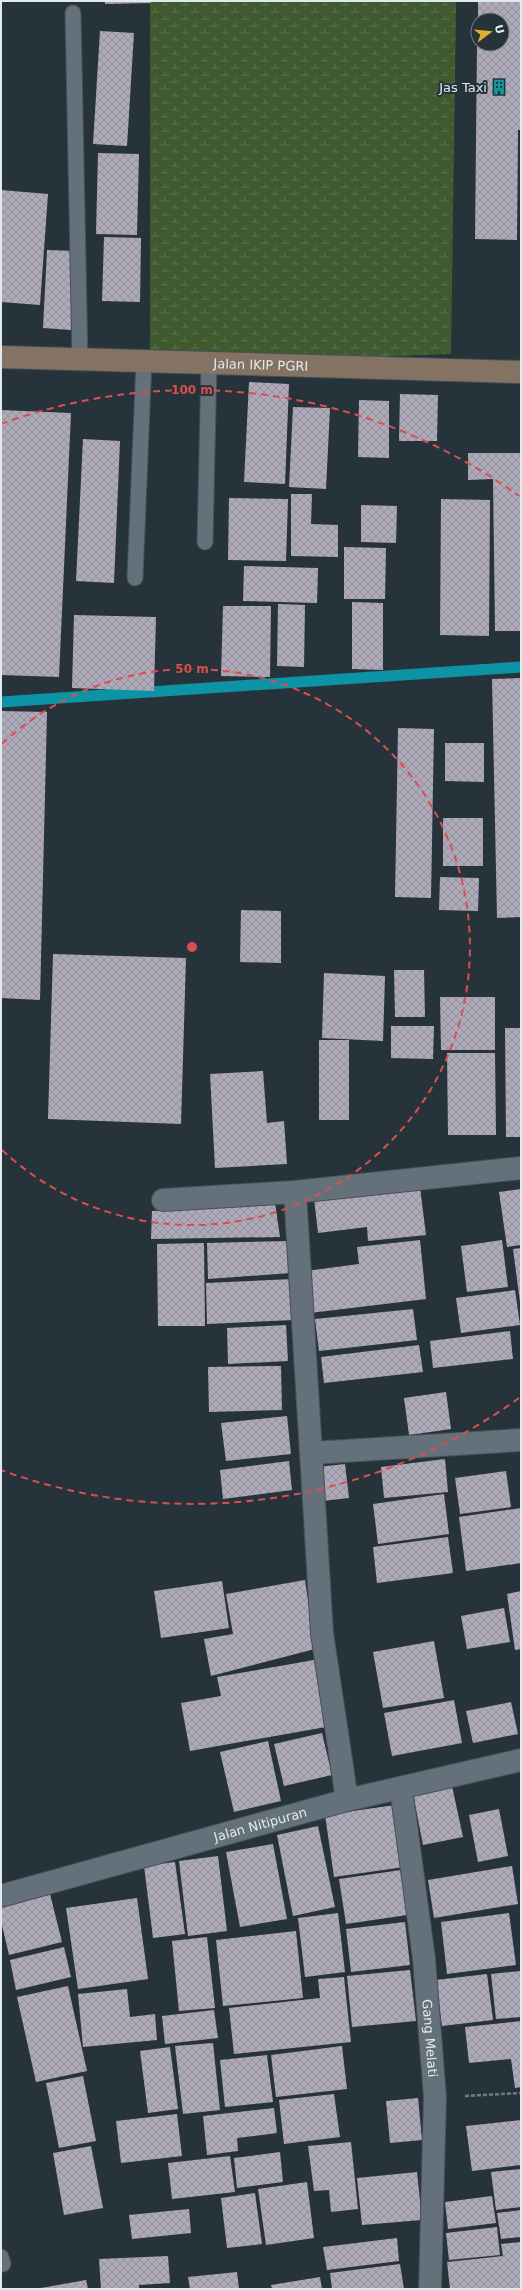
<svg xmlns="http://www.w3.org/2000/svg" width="522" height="2290" font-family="'DejaVu Sans',sans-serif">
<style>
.wetland{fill:url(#wetland-marsh)}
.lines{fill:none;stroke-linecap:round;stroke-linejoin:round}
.stream{stroke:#0d93a6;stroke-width:11}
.building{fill:url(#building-cross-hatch)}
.lane-casing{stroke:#475057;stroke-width:17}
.street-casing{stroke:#475057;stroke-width:24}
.secondary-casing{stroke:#475057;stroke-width:24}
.path{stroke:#717b82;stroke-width:2.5;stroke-dasharray:4 2;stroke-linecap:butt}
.lane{stroke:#64717b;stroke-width:15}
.street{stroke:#64717b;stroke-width:22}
.secondary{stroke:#847262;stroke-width:22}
.ring{fill:none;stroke:#d94f50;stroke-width:2;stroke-dasharray:7 5}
.labels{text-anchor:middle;stroke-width:4;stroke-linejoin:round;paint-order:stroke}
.poi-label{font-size:13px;fill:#e3eaef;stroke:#27333b;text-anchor:end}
.street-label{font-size:13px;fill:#e3eaef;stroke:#27333b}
.centre{fill:#d94f50;stroke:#27333b;stroke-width:2}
.ring-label{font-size:12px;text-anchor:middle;font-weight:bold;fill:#d94f50;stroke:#27333b;stroke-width:4;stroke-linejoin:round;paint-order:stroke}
</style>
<defs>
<pattern id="wetland-marsh" width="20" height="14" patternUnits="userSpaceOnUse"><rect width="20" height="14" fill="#405a2f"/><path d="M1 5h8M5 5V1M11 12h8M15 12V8" fill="none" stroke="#5b724d"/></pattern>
<pattern id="building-cross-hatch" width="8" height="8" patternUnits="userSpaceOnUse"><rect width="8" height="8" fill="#aea9b8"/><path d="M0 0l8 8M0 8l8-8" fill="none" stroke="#94909c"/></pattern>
</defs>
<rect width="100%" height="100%" fill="#27333b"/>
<polygon class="wetland" points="150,1 456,1 451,354 209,362 150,362"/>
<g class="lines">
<polyline class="stream" points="1,702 521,667"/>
</g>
<g class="building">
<polygon points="105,1 151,1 151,3 105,4"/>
<polygon points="478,1 521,1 521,130 518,130 517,240 475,239 477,44 502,44 502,20 478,20"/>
<polygon points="100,31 134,33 127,146 93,144"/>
<polygon points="98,153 139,154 137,235 96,234"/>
<polygon points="1,190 48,194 40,305 1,302"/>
<polygon points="104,237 141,238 140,302 102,301"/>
<polygon points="47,250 75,251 71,330 43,328"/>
<polygon points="249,382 289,384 285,484 244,482"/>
<polygon points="400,394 438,395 437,441 399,441"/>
<polygon points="359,400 389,401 389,458 358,457"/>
<polygon points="293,407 330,408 326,489 289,487"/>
<polygon points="1,410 71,413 59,677 1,675"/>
<polygon points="83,439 120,441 114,583 76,581"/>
<polygon points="468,453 521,453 521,631 495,631 493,479 468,480"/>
<polygon points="291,494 312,494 311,524 338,525 338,557 291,556"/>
<polygon points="229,498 288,499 286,561 228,560"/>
<polygon points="441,499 490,500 489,636 440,635"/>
<polygon points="361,505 397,506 396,543 361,542"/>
<polygon points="344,547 386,548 385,599 344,599"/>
<polygon points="244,566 318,568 317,603 243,601"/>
<polygon points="352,602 383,603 383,670 352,669"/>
<polygon points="278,604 305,605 304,667 277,666"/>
<polygon points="223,606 271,606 270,677 221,676"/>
<polygon points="74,615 156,617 154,691 72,688"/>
<polygon points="521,678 521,917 497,918 492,679"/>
<polygon points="1,711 47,712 40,1000 1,998"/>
<polygon points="398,728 434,729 431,898 395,897"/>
<polygon points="445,743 484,743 484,782 445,781"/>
<rect x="443" y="818" width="40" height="48"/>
<polygon points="440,877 479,878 478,911 439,910"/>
<polygon points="241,910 281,911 281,963 240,962"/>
<polygon points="53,954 186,958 181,1124 48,1119"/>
<polygon points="394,970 424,970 425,1017 395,1017"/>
<polygon points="324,973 385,976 383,1041 322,1038"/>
<polygon points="440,997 495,997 495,1050 441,1050"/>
<polygon points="391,1026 434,1026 433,1059 391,1058"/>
<polygon points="505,1028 521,1028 521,1137 506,1137"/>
<rect x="319" y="1040" width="30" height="80"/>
<polygon points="447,1053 495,1053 496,1135 448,1135"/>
<polygon points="263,1071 267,1123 284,1121 287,1164 215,1168 210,1074"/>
<polygon points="420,1187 426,1235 368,1241 367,1227 318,1233 314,1198"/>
<polygon points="521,1189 521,1245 507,1247 499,1192"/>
<polygon points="275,1203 280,1237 151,1239 152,1211"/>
<polygon points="420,1240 426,1299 310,1313 306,1271 359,1264 357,1247"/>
<polygon points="502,1240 508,1287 467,1292 461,1246"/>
<polygon points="290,1241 291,1273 208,1279 207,1243"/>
<polygon points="204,1243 205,1326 158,1326 157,1244"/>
<polygon points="521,1248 521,1302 520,1302 513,1249"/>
<polygon points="293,1279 294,1320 207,1324 206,1283"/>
<polygon points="515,1290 520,1325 461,1333 456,1298"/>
<polygon points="413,1309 417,1340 319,1351 315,1319"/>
<polygon points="286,1325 288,1361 228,1364 227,1328"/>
<polygon points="510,1331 513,1359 433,1368 430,1341"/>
<polygon points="419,1345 423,1372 324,1383 321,1357"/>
<polygon points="281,1366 282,1410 209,1412 208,1367"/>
<polygon points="446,1392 451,1429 409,1435 404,1398"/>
<polygon points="287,1416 291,1454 226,1461 221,1423"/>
<polygon points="445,1459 448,1492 384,1498 381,1467"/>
<polygon points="289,1461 292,1490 223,1499 220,1470"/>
<polygon points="345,1464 349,1498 322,1501 318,1467"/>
<polygon points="506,1471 511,1507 460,1514 455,1478"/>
<polygon points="444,1494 449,1534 378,1544 373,1504"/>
<polygon points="521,1508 521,1563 466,1571 459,1517"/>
<polygon points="448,1537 453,1573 377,1583 373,1547"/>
<polygon points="305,1580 315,1649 211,1676 204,1639 233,1634 226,1594"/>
<polygon points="222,1581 229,1628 161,1638 154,1591"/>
<polygon points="521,1591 521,1649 515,1650 507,1594"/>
<polygon points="504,1608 510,1642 467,1649 461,1616"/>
<polygon points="434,1641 444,1698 383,1708 373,1652"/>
<polygon points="314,1660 326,1727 190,1751 181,1703 221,1696 217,1677"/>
<polygon points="454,1700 462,1743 392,1756 384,1713"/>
<polygon points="511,1702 518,1734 473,1743 466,1711"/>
<polygon points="322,1733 332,1775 284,1786 274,1744"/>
<polygon points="268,1741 281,1801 234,1812 220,1752"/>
<polygon points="452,1786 463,1837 423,1845 413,1794"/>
<polygon points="395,1805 404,1867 334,1877 325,1815"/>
<polygon points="499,1809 508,1856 478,1862 469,1815"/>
<polygon points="318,1826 335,1907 293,1916 277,1835"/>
<polygon points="273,1844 287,1919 240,1927 226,1852"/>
<polygon points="218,1856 227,1931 188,1936 179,1861"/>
<polygon points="175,1862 185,1934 153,1938 144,1866"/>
<polygon points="512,1866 518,1904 434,1918 428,1880"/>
<polygon points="401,1870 407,1915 346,1924 339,1879"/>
<polygon points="50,1894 62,1942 9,1955 1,1921 1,1905"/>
<polygon points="137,1898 148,1979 78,1989 66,1908"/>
<polygon points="338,1913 345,1972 305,1977 298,1918"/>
<polygon points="509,1913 516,1965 447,1974 441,1922"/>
<polygon points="405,1922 410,1965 351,1972 346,1929"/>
<polygon points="296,1931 303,1998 223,2006 216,1940"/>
<polygon points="207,1937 215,2008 179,2011 172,1941"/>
<polygon points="64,1947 71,1977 16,1990 10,1960"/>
<polygon points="410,1970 416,2021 352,2027 347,1976"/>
<polygon points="521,1971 521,2017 496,2019 491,1974"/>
<polygon points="487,1974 493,2020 442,2026 436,1980"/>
<polygon points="344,1977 351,2042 234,2054 229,2008 320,1998 318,1979"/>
<polygon points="68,1986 87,2071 36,2082 17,1997"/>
<polygon points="127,1989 130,2017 155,2014 157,2040 83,2047 78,1994"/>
<polygon points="214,2010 218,2038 165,2044 162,2016"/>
<polygon points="521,2021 521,2087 515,2088 511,2059 469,2063 465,2027"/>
<polygon points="213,2043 220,2110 183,2114 175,2046"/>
<polygon points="342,2046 347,2089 276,2097 271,2055"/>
<polygon points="170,2047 178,2109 148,2113 140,2051"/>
<polygon points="267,2055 273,2102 225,2107 220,2060"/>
<polygon points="83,2076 96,2141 59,2148 46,2083"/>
<polygon points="334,2094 340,2137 284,2144 279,2100"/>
<polygon points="418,2098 422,2140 390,2143 386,2101"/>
<polygon points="274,2108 277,2133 237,2138 238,2151 207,2155 203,2116"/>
<polygon points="177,2114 182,2156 121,2163 116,2121"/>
<polygon points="521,2120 521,2165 472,2171 466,2126"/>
<polygon points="351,2142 358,2209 331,2212 329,2190 314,2191 308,2146"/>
<polygon points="91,2146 103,2208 64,2215 53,2153"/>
<polygon points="280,2152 283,2182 237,2188 234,2158"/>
<polygon points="230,2156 235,2192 172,2199 168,2163"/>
<polygon points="521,2169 521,2207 496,2210 491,2172"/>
<polygon points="417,2172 422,2220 362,2225 357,2178"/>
<polygon points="307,2182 314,2238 266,2245 258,2189"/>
<polygon points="255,2193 262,2244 227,2248 221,2198"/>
<polygon points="492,2196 496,2223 448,2229 445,2202"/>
<polygon points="189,2209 191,2233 132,2239 129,2215"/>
<polygon points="521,2210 521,2237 501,2239 497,2213"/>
<polygon points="497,2227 500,2255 449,2260 446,2233"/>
<polygon points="397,2238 399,2261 327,2270 323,2247"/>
<polygon points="521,2242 521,2289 450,2289 447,2262 503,2256 501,2244"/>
<polygon points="168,2256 170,2283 139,2285 139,2289 101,2289 99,2259"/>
<polygon points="400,2264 404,2289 332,2289 330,2273"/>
<polygon points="237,2272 239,2289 190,2289 188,2277"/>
<polygon points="320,2277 322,2289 272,2289 271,2285"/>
<polygon points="86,2280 88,2289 42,2289 41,2288"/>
</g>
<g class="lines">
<defs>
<g id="lane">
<polyline points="73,13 80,360"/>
<polyline points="205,542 209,362"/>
<polyline points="135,578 144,360"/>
<polyline points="1,2257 3,2264"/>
</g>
<g id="street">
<polyline points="295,1192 322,1633 347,1800"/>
<polyline points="163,1200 295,1192 521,1168"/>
<polyline points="312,1453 521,1440"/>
<path id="s1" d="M 401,1788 L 424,1959 L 435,2097 L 430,2289"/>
<path id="s2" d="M 1,1896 L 347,1800 L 521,1760"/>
</g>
<g id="secondary">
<path id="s3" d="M 1,357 L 521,372"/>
</g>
</defs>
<use href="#lane" class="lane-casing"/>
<use href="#street" class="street-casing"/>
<use href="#secondary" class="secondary-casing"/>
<polyline class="path" points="465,2096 521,2093"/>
<use href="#lane" class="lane"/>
<use href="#street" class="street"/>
<use href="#secondary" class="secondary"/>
</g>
<g class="ring">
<path d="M2 744A278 278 0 1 1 2 1150"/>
<path d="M519 1398A557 557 0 0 1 1 1470M1 424A557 557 0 0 1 519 496"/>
</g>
<defs>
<symbol id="building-bare" viewBox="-9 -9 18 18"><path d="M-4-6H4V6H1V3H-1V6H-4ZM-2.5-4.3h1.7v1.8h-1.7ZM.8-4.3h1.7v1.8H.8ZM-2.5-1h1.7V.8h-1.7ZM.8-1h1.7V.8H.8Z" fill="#0f9aa8" stroke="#27333b" stroke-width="2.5" paint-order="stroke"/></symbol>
</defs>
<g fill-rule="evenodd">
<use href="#building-bare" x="488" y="76" width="22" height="22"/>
</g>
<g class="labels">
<g class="poi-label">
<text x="487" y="92">Jas Taxi</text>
</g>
<g class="street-label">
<text dy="5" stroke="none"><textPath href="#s3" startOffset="260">Jalan IKIP PGRI</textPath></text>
<text dy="5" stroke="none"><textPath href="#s2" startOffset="269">Jalan Nitipuran</textPath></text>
<text dy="5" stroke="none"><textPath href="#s1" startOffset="252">Gang Melati</textPath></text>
</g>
</g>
<circle cx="192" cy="947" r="6" class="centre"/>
<g class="ring-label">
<text x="192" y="394">100 m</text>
<text x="192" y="673">50 m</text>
</g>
<rect width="522" height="2290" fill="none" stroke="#e3eaef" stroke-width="4"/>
<g transform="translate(490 32) rotate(74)"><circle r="19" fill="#27333b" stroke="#727c83"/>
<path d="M0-3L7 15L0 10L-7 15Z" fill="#e0b034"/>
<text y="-6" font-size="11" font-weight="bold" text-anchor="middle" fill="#e3eaef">U</text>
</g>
</svg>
